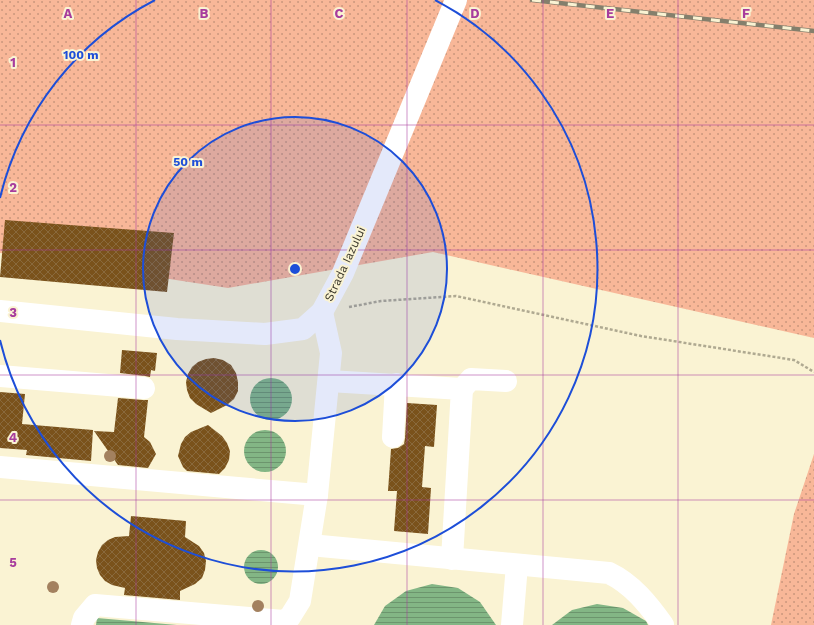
<svg xmlns="http://www.w3.org/2000/svg" width="814" height="625" font-family="'Work Sans',sans-serif">
<style>
.grass{fill:url(#grass-dots)}
.water{fill:url(#water-rules)}
.building{fill:url(#building-cross-hatch)}
.lines{fill:none;stroke-linecap:round;stroke-linejoin:round}
.path{stroke:#afa991;stroke-width:2.5;stroke-dasharray:3 2;stroke-linecap:butt}
.minor{stroke:#fff;stroke-width:22}
.rail-casing{stroke:#847f6c;stroke-width:4.5}
.rail{stroke:#faf3d3;stroke-width:3;stroke-dasharray:9;stroke-linecap:butt}
.tree{fill:#a3815f}
.grid{fill:none;stroke:#a73c9d;stroke-width:1;stroke-opacity:0.55}
.ring{fill:none;stroke:#1d4ed8;stroke-width:2}
.labels{text-anchor:middle;stroke-width:4;stroke-linejoin:round;paint-order:stroke}
.street-label{font-size:12px;fill:#3b382c;stroke:#faf3d3}
.grid-label{font-size:13px;text-anchor:middle;font-weight:bold;fill:#a73c9d;stroke:#faf3d3;stroke-width:4;stroke-linejoin:round;paint-order:stroke}
.centre{fill:#1d4ed8;stroke:#faf3d3;stroke-width:2}
.ring-label{font-size:12px;text-anchor:middle;font-weight:bold;fill:#1d4ed8;stroke:#faf3d3;stroke-width:4;stroke-linejoin:round;paint-order:stroke}
</style>
<defs>
<pattern id="grass-dots" width="8" height="8" patternUnits="userSpaceOnUse"><rect width="8" height="8" fill="#f8b798"/><path d="M2 2h.1M6 6h.1" fill="none" stroke="#ca967c" stroke-width="1.8" stroke-linecap="round"/></pattern>
<pattern id="water-rules" width="6" height="5" patternUnits="userSpaceOnUse"><rect width="6" height="5" fill="#83b685"/><path d="M0 2.5h6" fill="none" stroke="#6c956d"/></pattern>
<pattern id="building-cross-hatch" width="8" height="8" patternUnits="userSpaceOnUse"><rect width="8" height="8" fill="#7a521b"/><path d="M0 0l8 8M0 8l8-8" fill="none" stroke="#89693c"/></pattern>
</defs>
<rect width="100%" height="100%" fill="#faf3d3"/>
<g class="grass">
<polygon points="0,0 814,0 814,338 433,252 228,288 0,253"/>
<polygon points="814,454 814,625 771,625 794,514"/>
</g>
<g class="water">
<circle cx="271" cy="399" r="21"/>
<circle cx="265" cy="451" r="21"/>
<circle cx="261" cy="567" r="17"/>
<polygon points="432,584 458,588 480,602 496,625 374,625 385,606 406,591"/>
<polygon points="597,604 623,608 646,621 648,625 552,625 572,610"/>
<polygon points="97,618 177,625 96,625"/>
</g>
<g class="building">
<polygon points="5,220 174,233 167,292 0,277"/>
<polygon points="122,350 157,353 155,371 151,370 150,377 145,376 120,373"/>
<polygon points="214,358 223,360 231,365 236,373 238,382 238,391 234,399 227,405 211,413 196,404 190,398 187,390 186,382 188,374 192,367 198,362 206,359"/>
<polygon points="0,392 25,394 22,424 93,430 91,461 26,455 27,450 0,448"/>
<polygon points="118,398 143,400 148,400 144,437 150,442 156,454 148,468 118,465 94,431 114,432"/>
<polygon points="407,403 437,405 434,447 425,446 422,487 431,488 428,534 394,531 397,491 388,491 391,449 398,448 404,444 405,438"/>
<polygon points="208,425 222,436 227,443 230,451 229,460 225,468 219,474 187,471 183,467 178,456 181,444 185,437 191,432"/>
<polygon points="131,516 186,521 185,537 199,546 204,553 206,561 205,570 202,578 195,584 180,591 180,600 124,595 125,588 112,585 105,581 100,575 97,568 96,560 98,552 102,545 108,540 115,537 129,536"/>
</g>
<g class="lines">
<polyline class="path" points="349,307 381,301 456,296 641,336 794,360 814,372"/>
<g class="minor">
<polyline points="0,311 177,329 265,334 303,329 322,312 343,273 456,0"/>
<polyline points="0,376 144,388"/>
<polyline points="329,381 462,389 452,559"/>
<polyline points="462,389 471,379 506,381"/>
<polyline points="393,437 396,384"/>
<polyline points="0,467 317,495"/>
<path d="M 310,545 L 609,573 C 632,584 648,604 663,625"/>
<polyline points="82,625 84,618 95,605 284,621 290,617 300,601 317,495 331,353 322,312"/>
<polyline points="512,625 517,565"/>
</g>
<defs>
<polyline id="rail" points="532,0 814,31"/>
</defs>
<use href="#rail" class="rail-casing"/>
<use href="#rail" class="rail"/>
</g>
<g class="tree">
<circle cx="110" cy="456" r="6"/>
<circle cx="53" cy="587" r="6"/>
<circle cx="258" cy="606" r="6"/>
</g>
<path class="grid" d="M 136,0 L 136,625M 271,0 L 271,625M 407,0 L 407,625M 543,0 L 543,625M 678,0 L 678,625M 0,125 L 814,125M 0,250 L 814,250M 0,375 L 814,375M 0,500 L 814,500"/>
<circle cx="295" cy="269" r="152" fill="#1d4ed8" fill-opacity=".12"/>
<g class="ring">
<circle cx="295" cy="269" r="152"/>
<path d="M0 198A303 303 0 0 1 155 0M435 0A303 303 0 1 1 0 340"/>
</g>
<g class="labels">
<g class="street-label">
<text transform="translate(345 264) rotate(-65)" y="4">Strada Iazului</text>
</g>
</g>
<g class="grid-label">
<text x="68" y="18">A</text>
<text x="204" y="18">B</text>
<text x="339" y="18">C</text>
<text x="475" y="18">D</text>
<text x="610" y="18">E</text>
<text x="746" y="18">F</text>
<text x="13" y="67">1</text>
<text x="13" y="192">2</text>
<text x="13" y="317">3</text>
<text x="13" y="442">4</text>
<text x="13" y="567">5</text>
</g>
<circle cx="295" cy="269" r="6" class="centre"/>
<g class="ring-label">
<text x="81" y="59">100 m</text>
<text x="188" y="166">50 m</text>
</g>
</svg>
